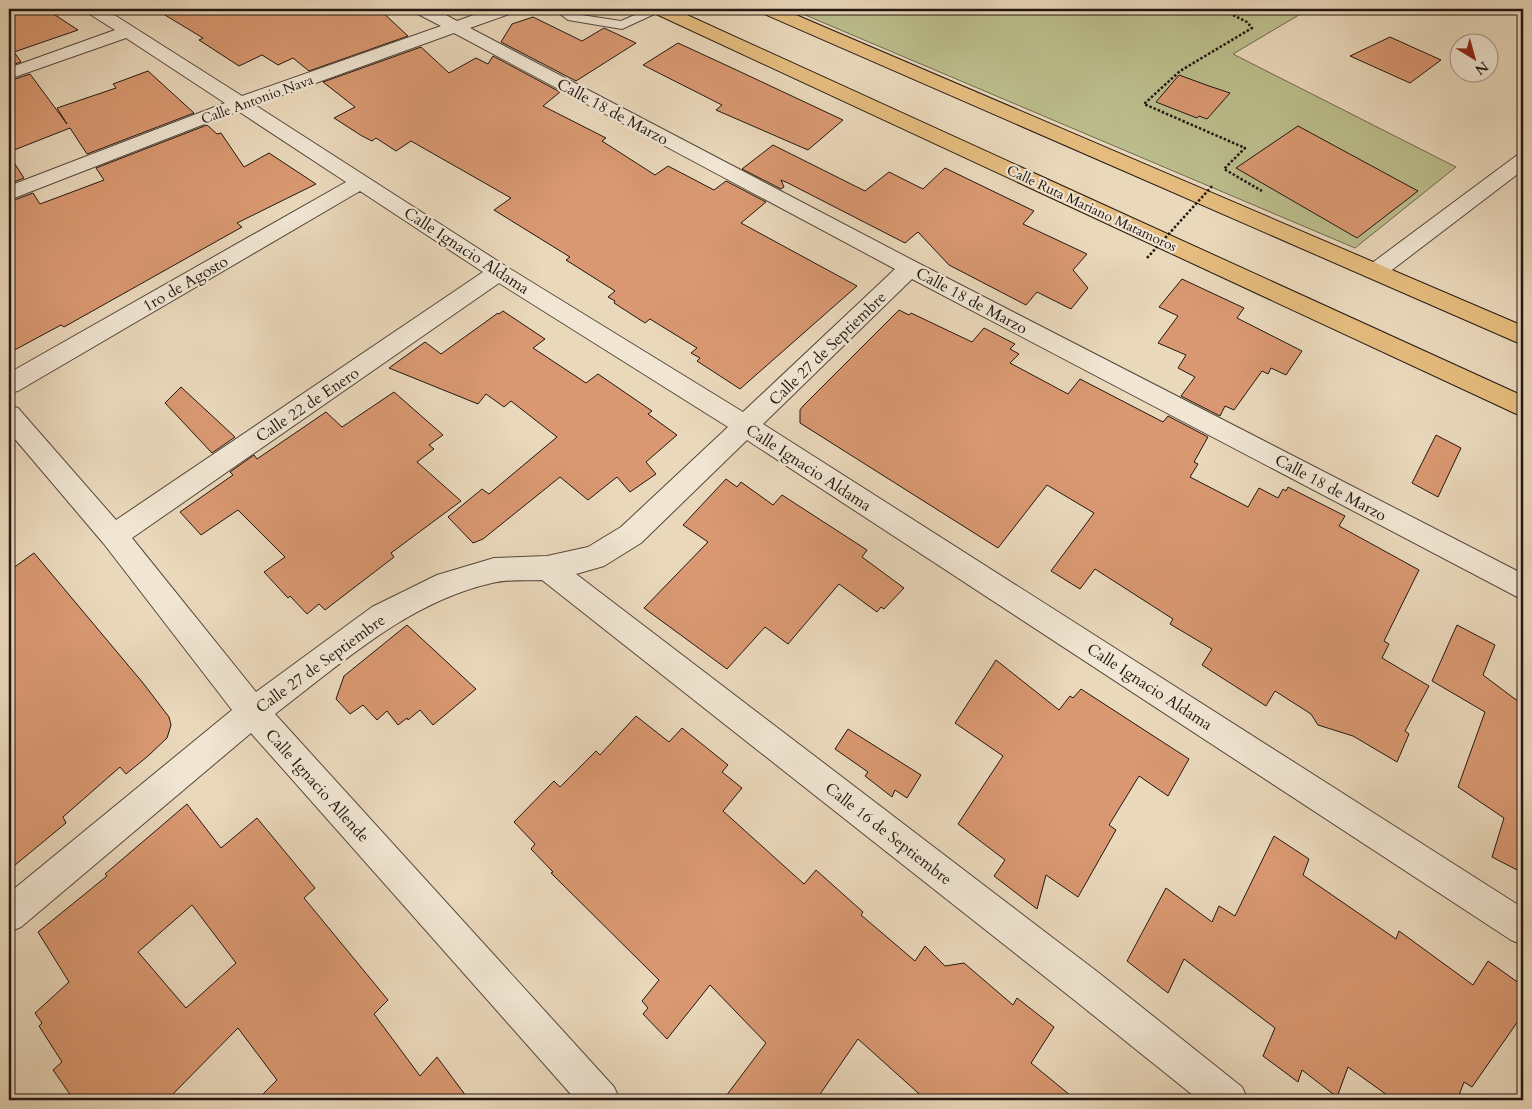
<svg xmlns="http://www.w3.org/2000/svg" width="1532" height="1109" font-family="Cardo,serif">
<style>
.green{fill:#bcbd8c;stroke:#6f6a4e}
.building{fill:#d99871;stroke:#221711;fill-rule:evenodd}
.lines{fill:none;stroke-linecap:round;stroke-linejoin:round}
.lane-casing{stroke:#54473c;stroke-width:2}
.street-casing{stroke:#54473c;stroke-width:2}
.primary-casing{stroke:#221711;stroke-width:2}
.path{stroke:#221711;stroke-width:2.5;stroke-dasharray:2.5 2;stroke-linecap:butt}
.lane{fill:#f1e6d3;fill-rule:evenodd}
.street{fill:#f1e6d3;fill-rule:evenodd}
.primary{fill:#e5bc7e;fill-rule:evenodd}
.path-bridge{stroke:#221711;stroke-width:2.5;stroke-dasharray:2.5 2;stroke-linecap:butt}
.labels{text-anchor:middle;stroke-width:4.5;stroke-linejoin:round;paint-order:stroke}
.far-street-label{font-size:14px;fill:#221711;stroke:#f1e6d3}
.street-label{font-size:16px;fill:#221711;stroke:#f1e6d3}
</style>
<rect width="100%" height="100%" fill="#ead8bb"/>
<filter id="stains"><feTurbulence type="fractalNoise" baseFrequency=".004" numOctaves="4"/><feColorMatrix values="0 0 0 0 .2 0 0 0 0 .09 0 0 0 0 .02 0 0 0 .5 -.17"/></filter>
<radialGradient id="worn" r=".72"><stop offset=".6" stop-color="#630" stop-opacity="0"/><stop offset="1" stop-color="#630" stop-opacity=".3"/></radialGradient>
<polygon class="green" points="791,9 1309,9 1233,54 1456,167 1355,248"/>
<g class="building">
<polygon points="9,9 46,9 78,30 14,52 21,62 9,66"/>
<polygon points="155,9 379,9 408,36 309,71 293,58 278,65 262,55 239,66 199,40 203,38"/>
<polygon points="533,17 582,41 604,28 636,43 576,81 501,42 512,24"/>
<polygon points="1390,37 1441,60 1410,83 1350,56"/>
<polygon points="678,43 730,67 843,120 808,150 716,110 722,105 643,65"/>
<polygon points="421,47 449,73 476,58 488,64 493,56 560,92 543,106 606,138 602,141 655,175 668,166 714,190 726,181 766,202 741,223 857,286 740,389 697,361 700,358 691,353 697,348 650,319 645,323 614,303 615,301 608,297 615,291 566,260 570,257 494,210 511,198 411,141 396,151 376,138 372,141 362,136 334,118 355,107 323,82"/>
<polygon points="148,71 194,113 87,154 70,128 9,152 9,81 30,74 67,124 57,108 116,88 113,84"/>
<polygon points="1179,75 1209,86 1230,93 1207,119 1199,116 1197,118 1156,102"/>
<polygon points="207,125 217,134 221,133 244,167 269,153 316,184 237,223 242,227 64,327 61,325 9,353 9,202 33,193 40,204 104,180 96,168"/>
<polygon points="1298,126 1418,191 1357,238 1236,168"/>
<polygon points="773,145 865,191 889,172 923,189 945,168 1034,211 1023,224 1087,254 1073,270 1088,288 1071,309 1037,292 1026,305 949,265 918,232 905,243 788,183 781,180 784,187 781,189 742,169"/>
<polygon points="9,155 24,178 9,184"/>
<polygon points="1182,279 1244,308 1237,318 1302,351 1286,375 1271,368 1268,374 1262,371 1234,410 1225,406 1220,416 1181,396 1195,377 1178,368 1186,355 1158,343 1178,316 1159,307"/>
<polygon points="899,310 909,315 911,313 972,342 984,328 1015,344 1010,349 1019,354 1010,363 1068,394 1080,379 1163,422 1168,416 1208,437 1194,462 1198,464 1190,477 1248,507 1259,488 1278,498 1283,489 1286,491 1288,487 1345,516 1339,526 1419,570 1384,641 1389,644 1382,658 1429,686 1405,731 1409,734 1397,762 1353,736 1318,725 1311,714 1275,691 1266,706 1202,665 1212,649 1170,624 1173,619 1095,569 1080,589 1051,571 1094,513 1047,485 998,548 800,423 800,410 803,406"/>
<polygon points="503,311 545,339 533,348 586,383 598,374 652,411 648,414 677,435 646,462 656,474 630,492 617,477 588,500 560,477 483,539 473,543 448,517 482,489 489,494 557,437 511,401 504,407 486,394 478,404 389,368 425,342 441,354 498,313 499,314"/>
<polygon points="181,387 235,437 212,453 165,403"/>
<polygon points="394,392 443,435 429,445 434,449 417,462 461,501 391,553 394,557 325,610 319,604 307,614 290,596 288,598 264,572 285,557 238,510 201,535 180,512 233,475 230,472 254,455 257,459 326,412 342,427"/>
<polygon points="1436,435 1461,448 1438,497 1412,483"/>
<polygon points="726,479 737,487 741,482 773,505 782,495 867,550 862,557 904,588 884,609 881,607 877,612 839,584 788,644 765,627 727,669 644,608 708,542 683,525"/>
<polygon points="34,553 143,683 169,717 171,725 167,738 148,756 126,774 120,767 63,817 66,823 9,870 9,571"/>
<polygon points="407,625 476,689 433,725 420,710 408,720 407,718 398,725 387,711 377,720 363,705 350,714 336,699 344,676"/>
<polygon points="1457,625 1495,645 1483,675 1523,705 1523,873 1492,857 1504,818 1458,787 1485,712 1432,681"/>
<polygon points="996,660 1059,710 1070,696 1073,698 1081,689 1189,759 1168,796 1139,776 1109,825 1116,830 1078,897 1046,875 1037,909 994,876 1005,860 958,824 1003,756 955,723"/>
<polygon points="636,716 669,742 682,728 728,765 722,772 742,788 723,811 804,884 816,870 863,912 861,915 915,961 925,946 945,966 964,963 1013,1005 1017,998 1054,1027 1031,1063 1076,1100 926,1100 858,1039 816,1100 723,1100 766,1043 710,985 667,1039 643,1014 648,1008 642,1001 659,980 551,873 553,872 531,849 535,844 514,822 554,781 560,787 596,751 600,755"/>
<polygon points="848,729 921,775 907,798 895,790 892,797 865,776 868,772 835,749"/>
<path d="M 187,804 L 221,848 L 257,818 L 315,888 L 304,898 L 388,1000 L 374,1014 L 420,1076 L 437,1057 L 469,1100 L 257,1100 L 277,1080 L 238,1028 L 167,1100 L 74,1100 L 53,1070 L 62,1062 L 39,1026 L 42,1023 L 35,1013 L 69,982 L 38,932 L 107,876 L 105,874 ZM 192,905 L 236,963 L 186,1008 L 138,952 Z"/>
<polygon points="1274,836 1309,859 1303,875 1396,939 1399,931 1473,985 1488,961 1523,986 1523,1014 1472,1087 1464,1082 1457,1100 1394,1100 1348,1067 1337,1097 1302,1070 1298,1082 1263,1056 1275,1028 1184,959 1168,993 1127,961 1166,888 1212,922 1219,906 1235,916"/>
</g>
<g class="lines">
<defs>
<polygon id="lane" points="554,9 568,9 575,14 621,21 648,9 663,9 661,11 622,29 568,20"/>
<g id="street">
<path d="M 86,9 L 105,9 L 242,96 L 441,26 L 416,13 L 414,9 L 435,9 L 457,21 L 490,9 L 514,9 L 512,13 L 470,28 L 918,263 L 1523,574 L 1523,600 L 912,279 L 763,424 L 1523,908 L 1523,945 L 1511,940 L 747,440 L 641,543 L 604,566 L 576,574 L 1099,973 L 1242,1087 L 1248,1100 L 1199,1100 L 1073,999 L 542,580 C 526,581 508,579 492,583 C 408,602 342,663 275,714 L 614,1087 L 620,1100 L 576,1100 L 251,733 L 21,927 L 9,932 L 9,893 L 232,710 L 104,544 L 9,432 L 9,405 L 18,408 L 116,520 L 483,272 L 360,191 L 18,391 L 9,393 L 9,373 L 346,182 L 238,111 L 9,200 L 9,186 L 225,103 L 126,38 L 9,79 L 9,68 L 115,30 L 88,13 ZM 454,33 L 895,269 L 743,412 L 507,267 L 255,105 ZM 499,283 L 728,427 L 621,527 L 588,547 L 547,556 L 494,558 L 437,575 L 372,607 L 256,692 L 132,538 Z"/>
<polygon points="1523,154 1523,170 1384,276 1376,279 1368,276 1365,271 1368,266 1516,156"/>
</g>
<g id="primary">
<polygon points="651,9 674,9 1523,396 1523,417 654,13"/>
<polygon points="759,9 782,9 1523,326 1523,345 762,13"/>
</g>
</defs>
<use href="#lane" class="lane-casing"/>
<use href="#street" class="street-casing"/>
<use href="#primary" class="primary-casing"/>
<polyline class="path" points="1221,9 1247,22 1252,28 1180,71 1144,104 1245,148 1224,169 1262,191"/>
<use href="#lane" class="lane"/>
<use href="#street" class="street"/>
<use href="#primary" class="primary"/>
<polyline class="path-bridge" points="1147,258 1213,185"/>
</g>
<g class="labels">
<g class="far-street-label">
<text transform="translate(257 99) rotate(-20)" y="5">Calle Antonio Nava</text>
<text transform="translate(1092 208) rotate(25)" y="5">Calle Ruta Mariano Matamoros</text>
</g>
<g class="street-label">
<text transform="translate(613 111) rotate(28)" y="6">Calle 18 de Marzo</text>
<text transform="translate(467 250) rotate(33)" y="6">Calle Ignacio Aldama</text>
<text transform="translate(185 283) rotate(-30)" y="6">1ro de Agosto</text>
<text transform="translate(972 300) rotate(28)" y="6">Calle 18 de Marzo</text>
<text transform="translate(827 348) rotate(-44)" y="6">Calle 27 de Septiembre</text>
<text transform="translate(307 404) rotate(-34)" y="6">Calle 22 de Enero</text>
<text transform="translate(809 467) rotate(33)" y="6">Calle Ignacio Aldama</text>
<text transform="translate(1331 487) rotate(28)" y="6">Calle 18 de Marzo</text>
<text transform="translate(320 663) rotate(-36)" y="6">Calle 27 de Septiembre</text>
<text transform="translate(1150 686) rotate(33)" y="6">Calle Ignacio Aldama</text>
<text transform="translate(318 785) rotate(48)" y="6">Calle Ignacio Allende</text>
<text transform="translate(889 833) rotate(38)" y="6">Calle 16 de Septiembre</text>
</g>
</g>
<rect width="1532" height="1109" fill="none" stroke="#ead8bb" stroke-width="30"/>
<rect x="10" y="10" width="1512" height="1089" fill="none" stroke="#221711" stroke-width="2.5"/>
<rect x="15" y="15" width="1502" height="1079" fill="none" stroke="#221711"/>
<g transform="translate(1474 58) rotate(143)"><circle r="24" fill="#f1e6d3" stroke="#9e9385"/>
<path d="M0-4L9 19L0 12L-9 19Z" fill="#8f2418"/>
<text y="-8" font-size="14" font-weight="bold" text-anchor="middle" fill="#221711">N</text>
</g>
<rect width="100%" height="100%" filter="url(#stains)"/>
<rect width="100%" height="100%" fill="url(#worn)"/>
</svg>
